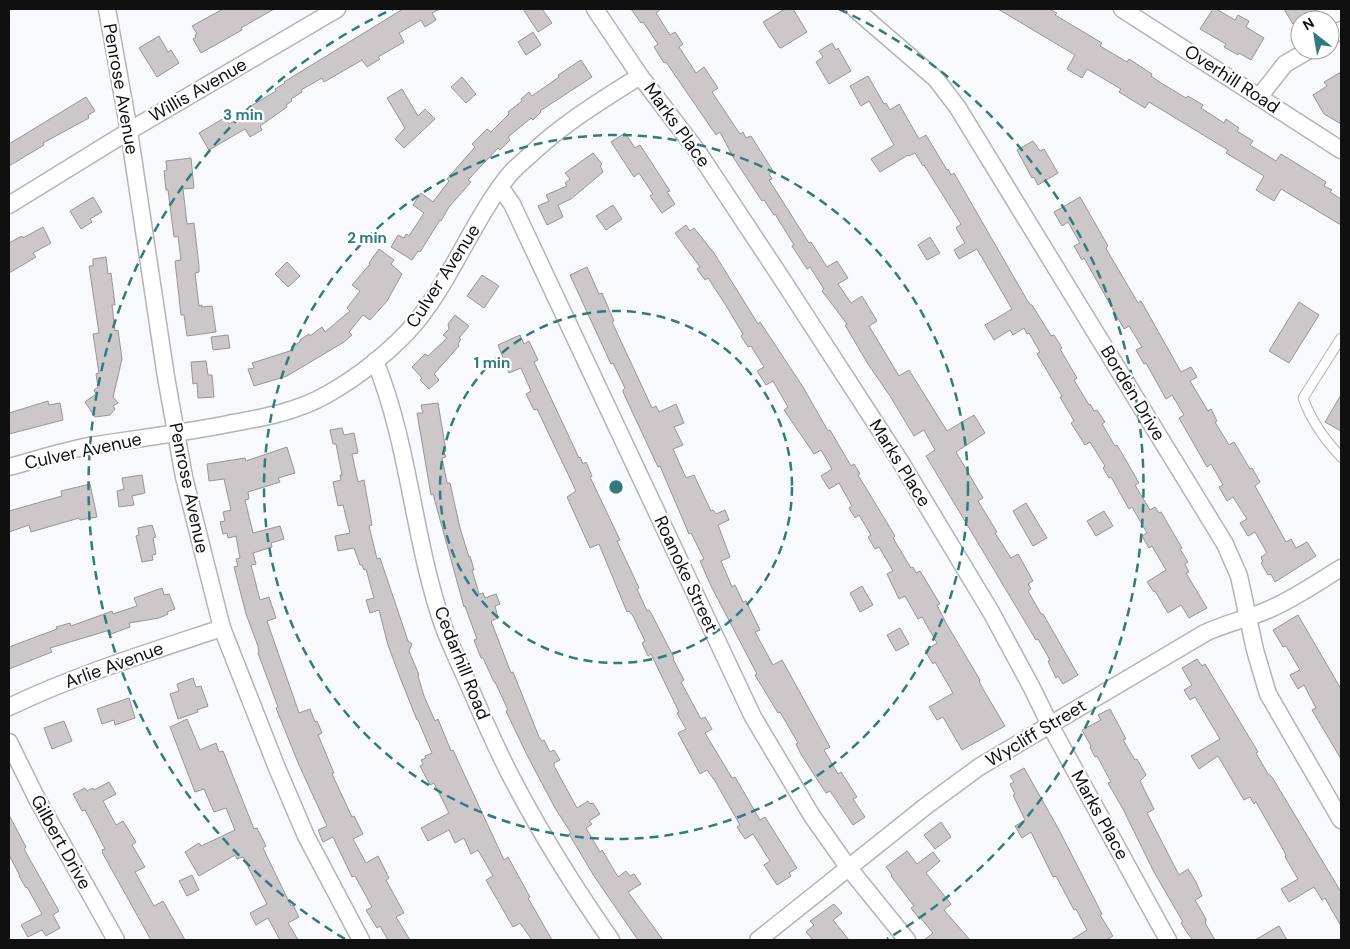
<svg xmlns="http://www.w3.org/2000/svg" width="1350" height="949" font-family="'DM Sans',sans-serif">
<style>
.building{fill:#ccc8c9;stroke:#999596}
.lines{fill:none;stroke-linecap:round;stroke-linejoin:round}
.service-casing{stroke:#b3b4b8;stroke-width:11}
.minor-casing{stroke:#b3b4b8;stroke-width:19}
.service{stroke:#fff;stroke-width:9}
.minor{stroke:#fff;stroke-width:16}
.ring{fill:none;stroke:#327a80;stroke-width:2.5;stroke-dasharray:9 6}
.labels{text-anchor:middle;stroke-width:4.5;stroke-linejoin:round;paint-order:stroke}
.street-label{font-size:18px;fill:#101011;stroke:#fff}
.centre{fill:#327a80;stroke:#fff;stroke-width:2.5}
.ring-label{font-size:15px;text-anchor:middle;font-weight:bold;fill:#327a80;stroke:#fff;stroke-width:4.5;stroke-linejoin:round;paint-order:stroke}
</style>
<rect width="100%" height="100%" fill="#f8f9fd"/>
<g class="building">
<polygon points="223,9 274,9 241,28 242,30 201,53 193,39 196,37 195,35 197,34 192,26"/>
<polygon points="403,9 440,9 432,13 436,20 425,27 421,20 399,33 404,42 378,57 380,59 367,67 362,60 324,82 322,78 301,90 302,92 291,99 292,101 286,105 287,107 260,126 262,130 250,137 245,129 209,150 199,133 224,118 229,124 251,112 250,110 253,109 251,106 276,91 275,89 285,83 284,82"/>
<polygon points="523,9 542,9 552,23 538,32"/>
<polygon points="631,9 661,9 656,13 670,35 675,32 683,44 679,47 696,73 704,67 718,88 712,92 740,134 743,132 746,138 751,136 773,171 769,174 772,179 769,180 809,243 811,242 827,267 837,261 848,278 838,284 851,303 862,296 877,321 869,326 899,376 909,370 947,431 974,415 985,433 956,452 983,498 978,501 997,532 995,533 1011,558 1018,554 1033,581 1028,584 1031,589 1028,591 1041,614 1043,614 1078,675 1063,684 1058,676 1056,678 1048,661 1050,660 1038,639 1036,640 926,456 935,450 924,430 914,436 890,396 868,364 845,325 847,324 822,291 824,289 810,267 807,269 792,246 794,245 775,214 774,215 764,200 762,201 733,157 720,132 716,135 666,62 664,63 654,47 658,44 643,22 641,23"/>
<polygon points="785,9 793,9 807,32 781,48 779,47 763,22"/>
<polygon points="998,9 1049,9 1057,13 1055,15 1102,43 1100,46 1127,62 1129,59 1152,74 1151,76 1161,83 1186,98 1188,96 1203,105 1201,108 1224,123 1226,119 1239,128 1237,131 1253,141 1250,145 1276,161 1281,154 1299,165 1326,182 1324,186 1332,190 1330,192 1341,199 1341,225 1281,189 1274,201 1256,190 1264,176 1226,153 1228,150 1149,102 1145,108 1119,92 1121,89 1087,69 1082,78 1067,69 1075,55"/>
<polygon points="1213,9 1216,9 1235,20 1238,15 1249,21 1246,27 1264,38 1251,60 1239,53 1238,55 1224,47 1226,44 1200,29"/>
<polygon points="1284,9 1319,9 1293,24"/>
<polygon points="533,32 541,45 526,55 518,42"/>
<polygon points="159,36 168,52 171,50 179,63 157,77 139,48"/>
<polygon points="832,43 836,50 838,48 851,71 829,84 816,62 823,57 819,51"/>
<polygon points="581,60 592,77 540,111 541,112 533,120 531,118 508,137 510,140 500,150 498,148 468,180 471,182 449,207 441,221 440,220 420,252 418,251 412,260 391,247 398,235 404,238 406,234 409,236 424,213 413,205 421,193 433,202 449,181 447,179 475,147 472,144 487,129 491,132 509,114 508,112 522,101 521,99 529,92 532,96 559,77 558,75"/>
<polygon points="1341,72 1341,124 1324,114 1313,95 1327,86 1324,82"/>
<polygon points="868,76 884,104 886,103 890,110 899,104 919,139 926,135 947,170 948,169 951,175 954,173 1027,300 1031,305 1032,305 1050,334 1051,336 1054,335 1062,348 1060,349 1077,378 1074,380 1089,405 1090,404 1094,411 1097,410 1105,422 1102,424 1115,446 1117,445 1124,457 1139,483 1135,485 1150,510 1155,507 1159,513 1161,512 1182,548 1180,549 1188,562 1185,564 1189,572 1186,573 1207,608 1189,618 1181,605 1168,613 1155,591 1154,592 1147,582 1166,570 1152,546 1149,548 1142,536 1147,533 1132,507 1129,509 1111,477 1109,478 1103,468 1105,466 1090,442 1085,445 1071,423 1074,421 1060,397 1062,396 1037,354 1040,352 1029,333 1027,334 1024,328 1013,335 1010,330 994,340 985,325 1012,309 977,249 959,259 954,250 965,243 956,228 961,224 924,165 923,166 915,153 909,156 908,155 880,172 871,159 894,145 869,101 861,106 850,86"/>
<polygon points="462,77 476,94 466,103 451,87"/>
<polygon points="402,89 418,116 425,109 435,119 404,148 395,139 405,128 387,98"/>
<polygon points="86,97 95,111 88,115 89,118 43,143 44,145 9,166 9,144"/>
<polygon points="625,133 635,148 640,145 670,191 667,192 675,204 662,213 650,196 653,194 639,173 634,177 611,142"/>
<polygon points="1033,141 1040,151 1044,149 1058,173 1038,185 1034,177 1032,178 1017,150"/>
<polygon points="593,153 602,164 600,166 603,172 571,199 558,205 563,217 547,225 538,206 549,201 546,195 567,186 565,183 570,179 565,173"/>
<polygon points="191,158 194,188 183,189 187,224 194,223 199,266 199,272 195,273 199,306 202,305 202,307 212,306 216,332 187,336 184,315 181,315 175,261 181,260 178,236 174,237 168,190 166,190 164,171 167,170 166,161"/>
<polygon points="93,197 102,212 90,219 92,222 81,229 70,211"/>
<polygon points="1080,197 1108,246 1106,248 1108,252 1138,303 1141,301 1181,372 1191,367 1197,377 1190,381 1208,411 1211,409 1217,421 1215,422 1229,445 1234,442 1250,469 1252,468 1260,482 1255,486 1286,542 1291,539 1296,548 1307,542 1316,556 1275,582 1271,574 1268,575 1261,563 1263,562 1261,557 1267,553 1255,532 1248,536 1240,523 1247,519 1233,497 1227,501 1219,487 1223,485 1211,464 1207,467 1179,418 1184,415 1172,395 1166,399 1146,363 1144,364 1136,350 1142,347 1129,326 1124,329 1084,258 1082,260 1074,246 1080,243 1068,222 1062,226 1054,212"/>
<polygon points="613,205 622,219 606,230 596,216"/>
<polygon points="686,225 690,231 694,228 714,253 758,324 760,322 803,387 828,431 830,430 851,466 854,464 860,474 858,475 895,536 893,538 911,568 913,567 916,573 920,571 940,604 937,605 946,623 980,680 979,681 983,689 1005,726 962,750 943,717 937,720 929,707 953,693 935,662 933,664 925,651 937,643 922,617 918,619 905,596 899,599 887,574 893,571 879,547 875,549 868,537 871,535 859,515 855,518 849,508 852,506 839,483 829,489 821,476 832,469 821,450 814,454 784,410 788,407 773,381 766,385 757,371 764,367 751,346 748,347 741,336 743,334 725,304 708,278 705,280 697,269 700,267 675,233"/>
<polygon points="43,227 51,243 33,253 36,257 9,273 9,243 22,236 23,238"/>
<polygon points="930,237 940,253 927,260 918,245"/>
<polygon points="379,249 394,260 391,264 402,274 387,301 370,320 363,315 349,332 352,335 344,342 287,376 254,386 248,369 254,368 252,363 293,350 291,347 300,342 300,340 309,334 310,336 322,327 325,332 350,311 347,308 360,291 352,285 370,264 369,263"/>
<polygon points="106,257 108,274 111,273 115,305 112,305 115,331 118,330 122,359 113,397 118,403 113,406 115,409 110,415 95,417 85,402 96,394 94,390 98,387 96,374 99,373 93,334 99,333 89,266 93,266 93,259"/>
<polygon points="287,262 300,276 288,287 275,274"/>
<polygon points="587,267 599,294 602,293 614,321 612,322 652,408 656,406 659,412 676,404 684,423 674,427 683,445 673,449 686,478 694,475 711,511 713,510 716,514 725,510 729,520 718,525 730,557 721,561 732,587 735,585 743,602 746,601 760,630 755,632 773,665 782,660 830,747 824,750 838,774 841,772 857,797 853,799 865,817 853,825 830,791 826,793 802,756 796,744 798,743 780,712 778,713 755,675 757,674 711,586 700,561 704,559 691,533 689,534 660,466 658,467 623,392 623,390 625,388 613,363 611,364 570,275"/>
<polygon points="482,275 499,286 484,308 467,296"/>
<polygon points="1299,302 1319,315 1289,363 1269,351"/>
<polygon points="455,315 469,326 459,338 461,339 458,344 459,346 434,374 439,380 429,389 420,380 422,378 412,367 425,354 428,356 447,338 443,335 449,329 448,324"/>
<polygon points="228,335 230,348 213,350 211,337"/>
<polygon points="520,335 524,344 529,341 538,360 534,362 579,458 580,457 583,464 586,462 592,476 590,477 620,540 617,541 639,588 637,589 647,611 649,610 651,613 669,648 674,658 673,659 684,680 681,682 701,719 705,717 712,729 705,733 732,778 735,777 760,820 765,817 797,868 789,873 791,876 777,885 764,865 770,861 753,834 745,839 737,827 740,825 715,781 707,770 700,774 693,761 678,733 686,729 677,713 679,712 651,654 648,656 642,643 645,641 633,616 629,611 627,612 599,544 590,548 567,497 576,491 537,409 534,410 526,394 531,391 521,368 509,373 498,345"/>
<polygon points="206,361 208,375 212,375 214,397 198,398 197,383 193,384 191,362"/>
<polygon points="1341,395 1341,431 1325,422"/>
<polygon points="48,401 49,405 60,403 63,420 9,434 9,413"/>
<polygon points="438,403 446,451 444,452 446,457 442,458 447,483 450,483 460,528 469,557 470,556 474,570 472,570 479,594 483,593 485,598 496,594 500,604 495,606 498,618 491,621 511,673 513,672 539,737 542,741 544,740 550,752 554,750 560,760 554,763 554,766 577,808 588,801 590,804 593,803 600,814 589,821 592,824 586,828 600,852 602,850 618,877 626,871 630,876 634,874 641,884 628,892 663,940 638,940 594,876 569,834 571,833 555,808 527,755 506,711 508,710 495,682 494,682 483,658 481,658 474,640 477,639 465,606 464,607 433,494 431,495 417,413 423,413 421,405"/>
<polygon points="342,428 344,435 354,433 358,453 352,454 358,482 364,480 372,525 369,526 377,559 380,558 408,641 412,644 409,651 419,675 418,676 424,696 435,721 438,719 451,751 453,750 504,860 508,857 530,897 528,898 552,940 532,940 520,923 513,927 486,880 493,876 478,850 471,854 464,838 455,843 449,830 428,841 421,828 449,813 434,783 430,785 420,766 423,764 421,760 426,758 425,756 432,753 418,720 417,720 401,680 388,645 379,610 370,613 366,600 374,598 366,569 364,570 362,565 360,565 354,548 338,551 335,536 350,533 343,505 338,506 333,482 341,480 340,475 342,475 336,444 333,444 330,430"/>
<polygon points="287,447 295,473 278,478 280,482 248,492 249,499 245,500 253,533 280,526 284,539 271,543 272,547 253,553 256,564 251,565 260,600 269,597 276,618 267,621 299,713 310,709 315,722 317,721 322,733 318,735 334,773 332,774 352,817 354,816 363,834 353,839 366,863 378,856 389,878 386,880 404,913 396,917 410,940 388,940 380,926 377,928 366,910 372,907 355,876 352,877 333,837 323,842 318,830 327,826 299,765 276,708 278,707 258,653 259,653 258,646 246,614 234,567 238,566 236,559 240,558 236,536 228,538 227,533 223,534 220,522 225,521 223,512 231,510 224,479 209,481 207,464 245,458 246,461"/>
<polygon points="142,475 145,493 132,496 134,505 119,507 117,491 124,489 122,478"/>
<polygon points="90,484 97,517 80,520 79,518 31,532 29,525 9,532 9,511 62,496 61,491"/>
<polygon points="1026,503 1047,538 1033,546 1013,511"/>
<polygon points="1104,511 1113,526 1096,536 1087,521"/>
<polygon points="152,525 156,537 153,538 156,554 152,555 153,560 142,562 136,536 139,535 138,528"/>
<polygon points="862,586 873,605 860,612 850,593"/>
<polygon points="162,588 164,595 169,594 175,609 167,612 168,614 159,618 129,623 130,627 111,634 110,630 50,648 52,652 9,669 9,647 57,629 56,627 70,623 71,626 107,613 112,611 113,614 137,606 134,598"/>
<polygon points="1298,615 1341,689 1341,759 1312,710 1316,708 1304,685 1298,689 1290,675 1300,670 1286,646 1283,647 1273,630"/>
<polygon points="900,628 909,644 896,651 887,635"/>
<polygon points="1197,659 1202,666 1205,664 1258,752 1256,753 1268,774 1272,777 1341,892 1341,926 1325,898 1322,900 1314,887 1289,902 1281,889 1298,879 1285,857 1286,856 1284,851 1256,802 1254,804 1250,797 1244,800 1218,756 1199,769 1191,756 1220,739 1195,697 1190,700 1184,690 1192,685 1182,668"/>
<polygon points="193,678 196,687 201,686 208,706 197,710 198,712 178,719 170,694 179,691 177,684"/>
<polygon points="129,698 135,718 115,725 114,720 102,724 97,709"/>
<polygon points="1110,709 1126,739 1123,740 1135,760 1137,759 1146,775 1140,781 1154,809 1147,813 1179,875 1188,869 1196,882 1202,896 1195,900 1206,919 1206,922 1205,923 1215,940 1193,940 1188,934 1181,923 1183,922 1154,872 1123,809 1108,783 1111,782 1097,756 1095,757 1090,747 1091,746 1082,730 1101,720 1098,715"/>
<polygon points="187,719 200,750 216,743 219,752 223,751 254,829 257,828 266,846 263,848 291,906 293,905 299,917 288,923 298,940 280,940 268,918 256,925 250,913 267,904 243,857 237,859 235,855 199,876 185,852 199,843 201,846 235,830 226,808 214,812 204,789 195,792 170,727"/>
<polygon points="64,721 72,741 52,749 44,728"/>
<polygon points="1024,768 1058,828 1102,914 1100,915 1113,936 1106,940 1071,940 1087,930 1076,909 1074,910 1056,876 1053,877 1031,832 1022,838 1015,826 1025,820 1013,795 1015,794 1010,784 1014,782 1010,776"/>
<polygon points="109,782 116,794 103,801 116,825 123,821 136,842 132,845 145,867 135,872 154,906 163,901 185,940 151,940 103,854 102,850 105,849 102,843 85,810 82,811 73,794 85,788 87,791 93,788 94,790"/>
<polygon points="9,815 26,847 24,849 59,911 53,915 60,928 46,936 42,930 28,937 21,925 42,914 27,887 26,888 19,876 20,876 9,855"/>
<polygon points="941,822 951,837 935,849 924,835"/>
<polygon points="907,851 917,864 933,852 940,861 926,873 951,904 944,910 970,940 924,940 933,933 919,916 918,917 911,908 914,906 891,876 892,875 886,867"/>
<polygon points="192,875 199,890 187,896 179,881"/>
<polygon points="834,904 842,913 833,920 849,940 813,940 806,932 814,925 810,921"/>
<polygon points="1279,926 1287,940 1255,940"/>
</g>
<g class="lines">
<defs>
<path id="service" d="M 1341,338 L 1303,398 C 1311,420 1325,440 1341,457"/>
<g id="minor">
<polyline points="107,9 129,131 166,377 184,477 222,628 277,768 306,836 361,940"/>
<polyline points="595,9 640,76 698,152 780,276 900,461 991,612 1032,688 1050,725 1168,940"/>
<polyline points="855,9 936,79 958,108 1225,544 1239,576 1255,650 1268,694 1341,820"/>
<polyline points="1122,9 1341,150"/>
<polyline points="1330,37 1341,30"/>
<polyline points="1259,97 1285,64 1309,50"/>
<polyline points="500,187 512,204 753,717 812,816 848,867 907,940"/>
<polyline points="9,205 129,131 337,9"/>
<path d="M 375,361 C 410,446 413,541 444,628 C 452,649 462,669 471,690 C 485,722 499,755 516,786 C 544,839 577,891 611,940"/>
<path d="M 9,467 C 35,460 62,451 89,446 C 135,439 182,433 228,424 C 261,418 296,412 326,395 C 357,378 394,349 417,321 C 453,276 473,220 509,175 C 515,168 522,162 529,156 C 562,124 602,100 640,76"/>
<path d="M 9,707 C 78,674 150,652 222,628"/>
<polyline points="9,742 37,799 116,940"/>
<path d="M 758,940 L 926,806 L 979,767 L 1205,633 C 1226,623 1248,619 1270,609 C 1295,598 1318,582 1341,568"/>
</g>
</defs>
<use href="#service" class="service-casing"/>
<use href="#minor" class="minor-casing"/>
<use href="#service" class="service"/>
<use href="#minor" class="minor"/>
</g>
<g class="ring">
<circle cx="616" cy="487" r="176"/>
<circle cx="616" cy="487" r="352"/>
<path d="M345 939A527 527 0 0 1 393 9M839 9A527 527 0 0 1 887 939"/>
</g>
<g class="labels">
<g class="street-label">
<text transform="translate(1232 79) rotate(33)" y="6">Overhill Road</text>
<text transform="translate(121 89) rotate(80)" y="6">Penrose Avenue</text>
<text transform="translate(198 90) rotate(-30)" y="6">Willis Avenue</text>
<text transform="translate(677 125) rotate(54)" y="6">Marks Place</text>
<text transform="translate(443 276) rotate(-57)" y="6">Culver Avenue</text>
<text transform="translate(1133 393) rotate(59)" y="6">Borden Drive</text>
<text transform="translate(83 451) rotate(-12)" y="6">Culver Avenue</text>
<text transform="translate(900 463) rotate(58)" y="6">Marks Place</text>
<text transform="translate(189 488) rotate(78)" y="6">Penrose Avenue</text>
<text transform="translate(686 574) rotate(65)" y="6">Roanoke Street</text>
<text transform="translate(462 663) rotate(68)" y="6">Cedarhill Road</text>
<text transform="translate(114 665) rotate(-20)" y="6">Arlie Avenue</text>
<text transform="translate(1036 733) rotate(-31)" y="6">Wycliff Street</text>
<text transform="translate(1100 815) rotate(61)" y="6">Marks Place</text>
<text transform="translate(61 842) rotate(61)" y="6">Gilbert Drive</text>
</g>
</g>
<circle cx="616" cy="487" r="8" class="centre"/>
<g class="ring-label">
<text x="243" y="120">3 min</text>
<text x="367" y="243">2 min</text>
<text x="492" y="368">1 min</text>
</g>
<rect width="1350" height="949" fill="none" stroke="#101011" stroke-width="20"/>
<g transform="translate(1315 35) rotate(329)"><circle r="24" fill="#ffffff" stroke="#9f9fa0"/>
<path d="M0-4L9 19L0 12L-9 19Z" fill="#327a80"/>
<text y="-8" font-size="14" font-weight="bold" text-anchor="middle" fill="#101011">N</text>
</g>
</svg>
